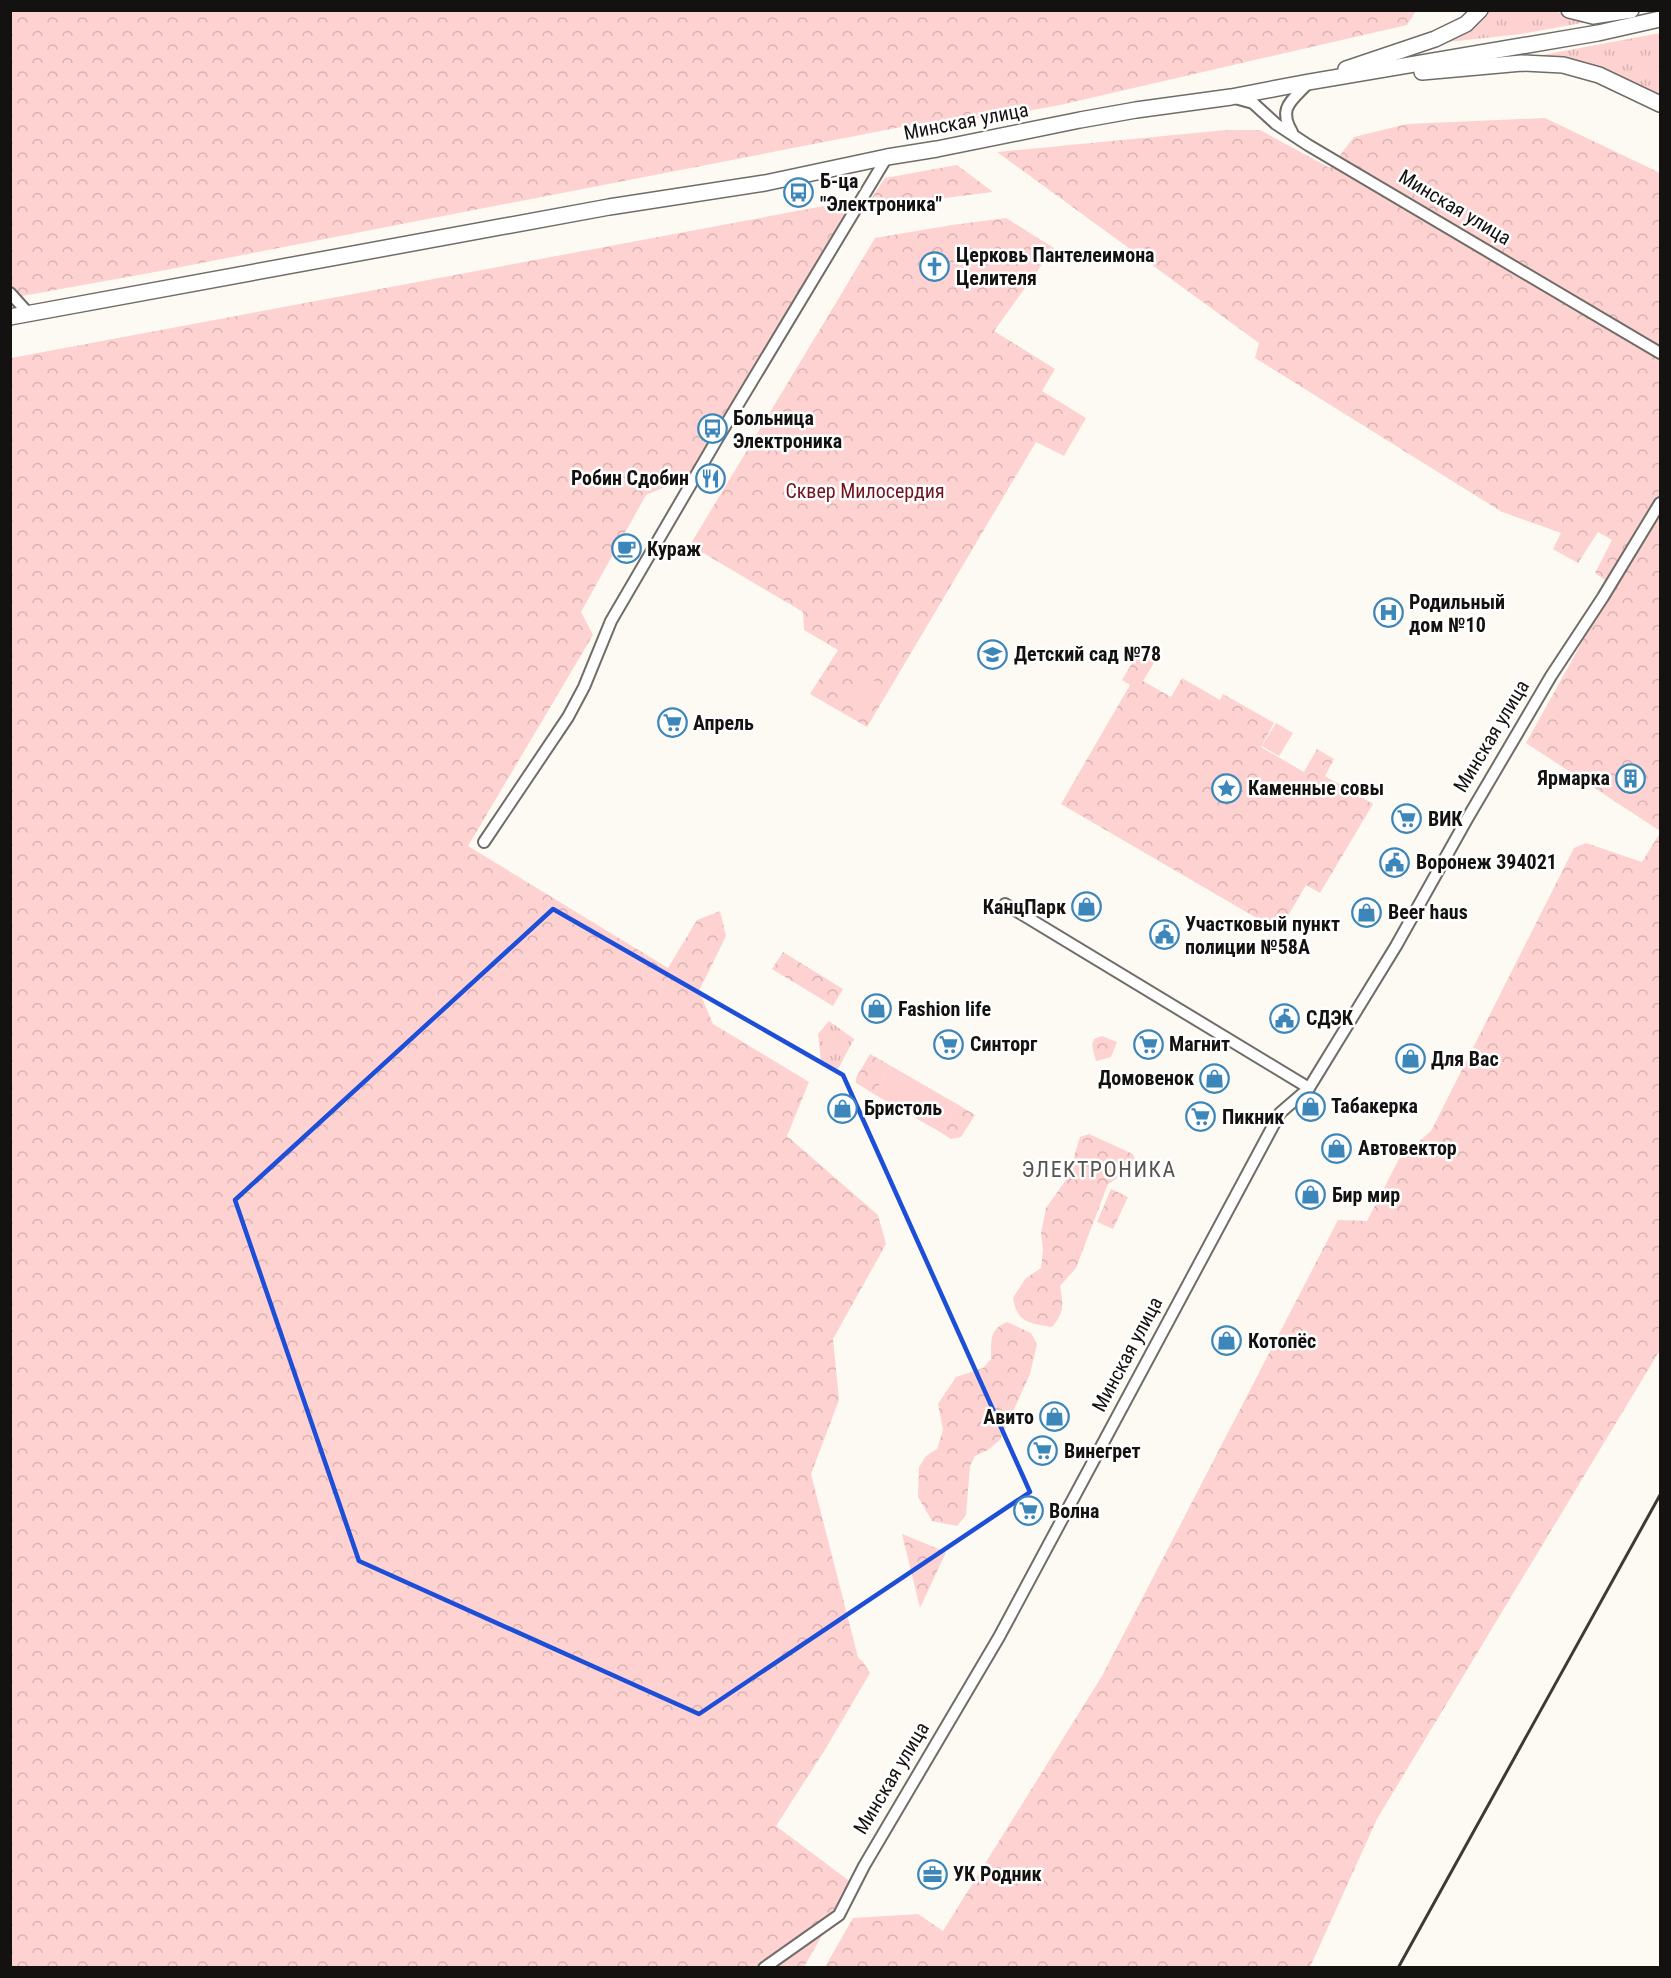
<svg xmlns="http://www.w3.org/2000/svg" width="1671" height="1978" font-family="'Roboto Condensed',sans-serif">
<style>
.grass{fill:url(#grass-tufts)}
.forest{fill:url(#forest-crowns)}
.pitch{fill:#fdd2d0}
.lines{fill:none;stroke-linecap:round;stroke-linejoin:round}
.street-casing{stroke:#706d68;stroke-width:14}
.secondary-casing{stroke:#706d68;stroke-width:18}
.street{stroke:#fff;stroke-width:10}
.secondary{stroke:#fff;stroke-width:15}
.rail{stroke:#3b3a37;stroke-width:3}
.marked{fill:none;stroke:#1d4ed8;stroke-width:4.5;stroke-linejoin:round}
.labels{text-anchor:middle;stroke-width:5;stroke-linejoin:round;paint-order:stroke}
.street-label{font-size:20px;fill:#131210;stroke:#fff}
.poi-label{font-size:20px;font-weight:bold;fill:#131210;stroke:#fff;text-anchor:start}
.park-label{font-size:20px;fill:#73121f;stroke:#fff}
.quarter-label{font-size:22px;letter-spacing:1.5px;fill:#56544f;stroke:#fff}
</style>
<defs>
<pattern id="grass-tufts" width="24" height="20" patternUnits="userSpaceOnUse" patternTransform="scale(1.5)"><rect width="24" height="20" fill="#fdd2d0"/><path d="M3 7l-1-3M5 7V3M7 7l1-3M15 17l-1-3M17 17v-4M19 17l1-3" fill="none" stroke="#d8b3b2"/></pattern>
<pattern id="forest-crowns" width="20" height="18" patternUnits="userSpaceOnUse" patternTransform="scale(1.5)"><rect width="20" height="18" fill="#fdd2d0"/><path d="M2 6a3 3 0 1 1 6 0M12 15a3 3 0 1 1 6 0" fill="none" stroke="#d8b3b2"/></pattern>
</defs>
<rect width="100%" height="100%" fill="#fdfaf4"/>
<g class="grass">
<polygon points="1488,11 1555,11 1569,17 1587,22 1521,34 1439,43 1476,23"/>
<polygon points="1660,33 1660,99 1537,56"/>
<polygon points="829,1021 854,1039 838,1069 821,1061 818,1034"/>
</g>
<g class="forest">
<polygon points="11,11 1416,11 1407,25 1060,105 988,118 927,122 155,272 11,298"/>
<polygon points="1545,118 1660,173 1660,497 1609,583 1595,573 1612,540 1598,532 1578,563 1553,549 1561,533 1502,512 1255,358 1259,343 997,152 1226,130 1260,130 1330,168 1354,137 1407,124"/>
<polygon points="957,165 993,192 872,207 869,205 869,202 885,178"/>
<polygon points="856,200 688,477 646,495 581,612 593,635 468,846 668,968 697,920 720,911 726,936 699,991 713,1024 809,1082 787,1136 878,1215 886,1244 833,1339 839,1400 811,1474 858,1657 863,1662 870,1673 826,1748 776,1826 852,1883 804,1967 11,1968 11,358"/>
<polygon points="1006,218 1054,248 994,331 1055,369 1042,391 1086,418 1064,456 1036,442 867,727 810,694 838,650 804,630 803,612 690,545 875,238 952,225"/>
<polygon points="1660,508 1660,831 1526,743 1613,586"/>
<polygon points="1138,653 1154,663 1143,681 1171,697 1182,678 1220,700 1223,694 1274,723 1261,747 1304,772 1317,749 1334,759 1325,776 1373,804 1320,893 1306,885 1279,931 1061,804 1130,685 1122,680"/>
<polygon points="1660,833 1660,1350 1377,1819 1310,1967 825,1967 853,1918 918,1914 943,1931 1102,1676 1338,1220 1367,1221 1399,1159 1431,1131 1574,848 1586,843 1642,862"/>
<polygon points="783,952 843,989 833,1006 772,969"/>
<polygon points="1102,1036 1117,1042 1111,1057 1096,1061 1092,1045 1094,1039"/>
<polygon points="870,1054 891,1066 874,1094 856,1083 856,1078"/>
<polygon points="957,1104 975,1115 961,1137 951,1139 940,1132"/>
<path d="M 1089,1134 L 1133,1154 L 1135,1161 L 1125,1173 L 1108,1184 L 1076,1268 L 1060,1286 C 1063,1304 1065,1312 1052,1327 C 1030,1323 1017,1323 1013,1298 L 1025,1279 L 1041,1268 L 1043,1250 L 1041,1233 L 1046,1208 L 1068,1177 L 1080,1137 Z"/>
<polygon points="1111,1189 1128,1197 1113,1229 1097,1222"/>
<path d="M 1007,1322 L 1031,1333 L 1037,1344 L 1030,1374 L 1000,1440 L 988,1450 L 975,1456 L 970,1466 L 966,1515 L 957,1526 L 932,1521 L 918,1497 L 919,1467 L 926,1456 L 937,1449 L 943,1430 L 938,1404 L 956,1377 L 983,1368 L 991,1359 C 992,1341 988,1330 1007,1322 Z"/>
<polygon points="902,1534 946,1552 920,1608"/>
</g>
<g class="pitch">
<polygon points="861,673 880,684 866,708 847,696"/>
<polygon points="1276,723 1293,733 1279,756 1262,746"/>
<polygon points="891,1066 957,1104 940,1132 874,1094"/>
</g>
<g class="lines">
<defs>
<g id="street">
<polyline points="1235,98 1253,103 1276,124 1308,145 1660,353"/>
<path d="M 1292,132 C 1277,107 1293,100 1309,82"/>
<polyline points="10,293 29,314"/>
<polyline points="484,842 568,717 584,687 611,621 716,441 887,157"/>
<polyline points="1005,904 1309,1088"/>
<polyline points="764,1968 839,1915 864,1866 999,1637 1280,1113 1309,1088 1396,946 1467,819 1551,676 1603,597 1660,503"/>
</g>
<g id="secondary">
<polyline points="1569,10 1593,16 1631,10"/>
<polyline points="1346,69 1435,39 1466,24 1480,10"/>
<polyline points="1422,72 1522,63 1563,65 1599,75 1660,104"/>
<polyline points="10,317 609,207 765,183 887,157 937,149 1080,120 1136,110 1231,97 1309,82 1598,33 1660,19"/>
</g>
</defs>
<use href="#street" class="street-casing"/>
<use href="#secondary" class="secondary-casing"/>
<use href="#street" class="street"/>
<use href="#secondary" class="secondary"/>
<polyline class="rail" points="1398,1968 1660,1495"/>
</g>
<path class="marked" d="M 553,909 L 843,1075 L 1030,1492 L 699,1714 L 359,1561 L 235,1200 Z"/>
<defs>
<symbol id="bus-ring" viewBox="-11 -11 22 22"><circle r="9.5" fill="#fff" stroke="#3c86ba" stroke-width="1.5"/><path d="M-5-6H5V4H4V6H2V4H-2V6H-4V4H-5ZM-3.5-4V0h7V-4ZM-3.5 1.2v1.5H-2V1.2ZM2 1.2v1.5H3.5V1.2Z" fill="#3c86ba"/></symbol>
<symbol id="church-ring" viewBox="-11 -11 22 22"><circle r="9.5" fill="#fff" stroke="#3c86ba" stroke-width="1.5"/><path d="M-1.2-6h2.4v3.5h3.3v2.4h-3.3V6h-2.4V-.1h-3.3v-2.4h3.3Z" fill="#3c86ba"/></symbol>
<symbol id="restaurant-ring" viewBox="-11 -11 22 22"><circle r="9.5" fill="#fff" stroke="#3c86ba" stroke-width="1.5"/><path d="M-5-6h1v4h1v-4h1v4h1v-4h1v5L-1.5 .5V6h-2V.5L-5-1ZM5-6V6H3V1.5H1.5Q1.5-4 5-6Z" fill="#3c86ba"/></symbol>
<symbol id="cafe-ring" viewBox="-11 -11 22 22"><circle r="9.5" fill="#fff" stroke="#3c86ba" stroke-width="1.5"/><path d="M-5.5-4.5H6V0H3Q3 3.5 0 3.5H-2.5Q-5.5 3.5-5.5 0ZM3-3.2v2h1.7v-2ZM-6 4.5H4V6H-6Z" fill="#3c86ba"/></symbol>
<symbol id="hospital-ring" viewBox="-11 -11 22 22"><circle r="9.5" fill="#fff" stroke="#3c86ba" stroke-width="1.5"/><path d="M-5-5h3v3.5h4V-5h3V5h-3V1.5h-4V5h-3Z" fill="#3c86ba"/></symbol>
<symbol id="school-ring" viewBox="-11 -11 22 22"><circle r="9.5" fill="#fff" stroke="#3c86ba" stroke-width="1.5"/><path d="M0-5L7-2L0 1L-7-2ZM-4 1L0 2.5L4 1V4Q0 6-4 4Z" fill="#3c86ba"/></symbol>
<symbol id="supermarket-ring" viewBox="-11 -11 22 22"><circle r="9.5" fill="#fff" stroke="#3c86ba" stroke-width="1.5"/><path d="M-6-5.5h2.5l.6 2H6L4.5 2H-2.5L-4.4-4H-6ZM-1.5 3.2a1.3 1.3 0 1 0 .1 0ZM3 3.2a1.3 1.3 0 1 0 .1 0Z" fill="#3c86ba"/></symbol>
<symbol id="building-ring" viewBox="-11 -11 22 22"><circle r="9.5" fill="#fff" stroke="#3c86ba" stroke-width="1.5"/><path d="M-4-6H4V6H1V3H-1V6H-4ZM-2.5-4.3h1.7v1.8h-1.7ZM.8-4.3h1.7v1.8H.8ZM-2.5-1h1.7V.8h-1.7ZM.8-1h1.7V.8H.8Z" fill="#3c86ba"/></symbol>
<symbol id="sight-ring" viewBox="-11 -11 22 22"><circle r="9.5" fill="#fff" stroke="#3c86ba" stroke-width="1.5"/><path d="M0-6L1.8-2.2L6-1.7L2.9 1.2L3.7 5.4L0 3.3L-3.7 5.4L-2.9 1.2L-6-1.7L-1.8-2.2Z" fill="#3c86ba"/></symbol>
<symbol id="civic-ring" viewBox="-11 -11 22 22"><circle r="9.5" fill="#fff" stroke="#3c86ba" stroke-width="1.5"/><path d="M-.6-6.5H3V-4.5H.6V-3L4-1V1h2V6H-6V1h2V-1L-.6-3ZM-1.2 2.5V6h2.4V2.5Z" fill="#3c86ba"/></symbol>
<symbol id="shop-ring" viewBox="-11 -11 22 22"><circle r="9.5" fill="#fff" stroke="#3c86ba" stroke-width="1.5"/><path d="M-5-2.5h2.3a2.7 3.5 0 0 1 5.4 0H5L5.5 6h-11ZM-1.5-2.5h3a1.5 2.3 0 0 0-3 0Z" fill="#3c86ba"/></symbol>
<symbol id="office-ring" viewBox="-11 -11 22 22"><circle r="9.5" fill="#fff" stroke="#3c86ba" stroke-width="1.5"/><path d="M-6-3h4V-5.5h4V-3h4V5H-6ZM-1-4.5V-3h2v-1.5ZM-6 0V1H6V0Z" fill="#3c86ba"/></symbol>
</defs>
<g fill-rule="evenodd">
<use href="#bus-ring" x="782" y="176" width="33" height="33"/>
<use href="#church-ring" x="918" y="250" width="33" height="33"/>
<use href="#bus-ring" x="696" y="412" width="33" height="33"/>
<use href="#restaurant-ring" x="694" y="462" width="33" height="33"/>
<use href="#cafe-ring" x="610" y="532" width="33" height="33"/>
<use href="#hospital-ring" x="1372" y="596" width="33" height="33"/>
<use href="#school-ring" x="976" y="638" width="33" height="33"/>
<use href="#supermarket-ring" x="656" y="706" width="33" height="33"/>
<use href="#building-ring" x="1614" y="762" width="33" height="33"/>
<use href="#sight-ring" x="1210" y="772" width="33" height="33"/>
<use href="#supermarket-ring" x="1390" y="802" width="33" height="33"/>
<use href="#civic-ring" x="1378" y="846" width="33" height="33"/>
<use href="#shop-ring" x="1070" y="890" width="33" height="33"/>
<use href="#shop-ring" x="1350" y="896" width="33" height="33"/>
<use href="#civic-ring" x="1148" y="918" width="33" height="33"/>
<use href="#shop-ring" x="860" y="992" width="33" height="33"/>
<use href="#civic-ring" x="1268" y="1002" width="33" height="33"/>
<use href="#supermarket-ring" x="932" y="1028" width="33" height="33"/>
<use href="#supermarket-ring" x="1132" y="1028" width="33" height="33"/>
<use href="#shop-ring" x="1394" y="1042" width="33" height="33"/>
<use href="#shop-ring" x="1198" y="1062" width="33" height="33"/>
<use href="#shop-ring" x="1294" y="1090" width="33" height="33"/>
<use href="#shop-ring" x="826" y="1092" width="33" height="33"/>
<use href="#supermarket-ring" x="1184" y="1100" width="33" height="33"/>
<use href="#shop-ring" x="1320" y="1132" width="33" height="33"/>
<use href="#shop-ring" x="1294" y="1178" width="33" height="33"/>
<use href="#shop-ring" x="1210" y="1324" width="33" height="33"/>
<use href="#shop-ring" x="1038" y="1400" width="33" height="33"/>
<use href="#supermarket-ring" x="1026" y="1434" width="33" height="33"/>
<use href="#supermarket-ring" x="1012" y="1494" width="33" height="33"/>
<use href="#office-ring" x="916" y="1858" width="33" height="33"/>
</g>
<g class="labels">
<g class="street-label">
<text transform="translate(966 121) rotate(-11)" y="7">Минская улица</text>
<text transform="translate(1455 207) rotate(31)" y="7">Минская улица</text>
<text transform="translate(1491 736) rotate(-59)" y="7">Минская улица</text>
<text transform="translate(1127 1354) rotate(-62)" y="7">Минская улица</text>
<text transform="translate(891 1778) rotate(-59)" y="7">Минская улица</text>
</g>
<g class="poi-label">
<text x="820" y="188">Б-ца<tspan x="820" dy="23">"Электроника"</tspan></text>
<text x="956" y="262">Церковь Пантелеимона<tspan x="956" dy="23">Целителя</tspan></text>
<text x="733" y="425">Больница<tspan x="733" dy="23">Электроника</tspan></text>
<text x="689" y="485" text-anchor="end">Робин Сдобин</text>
<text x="647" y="556">Кураж</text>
<text x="1409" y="609">Родильный<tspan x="1409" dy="23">дом №10</tspan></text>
<text x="1014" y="661">Детский сад №78</text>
<text x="693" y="730">Апрель</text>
<text x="1610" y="785" text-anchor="end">Ярмарка</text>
<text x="1248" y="795">Каменные совы</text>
<text x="1428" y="826">ВИК</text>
<text x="1416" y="869">Воронеж 394021</text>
<text x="1066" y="914" text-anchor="end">КанцПарк</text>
<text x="1388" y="919">Beer haus</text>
<text x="1185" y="931">Участковый пункт<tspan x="1185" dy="23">полиции №58А</tspan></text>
<text x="898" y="1016">Fashion life</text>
<text x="1306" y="1025">СДЭК</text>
<text x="970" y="1051">Синторг</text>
<text x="1169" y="1051">Магнит</text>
<text x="1431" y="1066">Для Вас</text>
<text x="1194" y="1085" text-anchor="end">Домовенок</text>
<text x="1331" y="1113">Табакерка</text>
<text x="864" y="1115">Бристоль</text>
<text x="1222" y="1124">Пикник</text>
<text x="1358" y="1155">Автовектор</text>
<text x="1332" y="1202">Бир мир</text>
<text x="1248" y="1348">Котопёс</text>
<text x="1034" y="1424" text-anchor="end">Авито</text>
<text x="1064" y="1458">Винегрет</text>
<text x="1049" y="1518">Волна</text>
<text x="953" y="1881">УК Родник</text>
</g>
<g class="park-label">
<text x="865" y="498">Сквер Милосердия</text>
</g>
<g class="quarter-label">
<text x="1099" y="1177">ЭЛЕКТРОНИКА</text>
</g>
</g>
<rect width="1671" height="1978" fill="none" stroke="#131210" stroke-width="24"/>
</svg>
